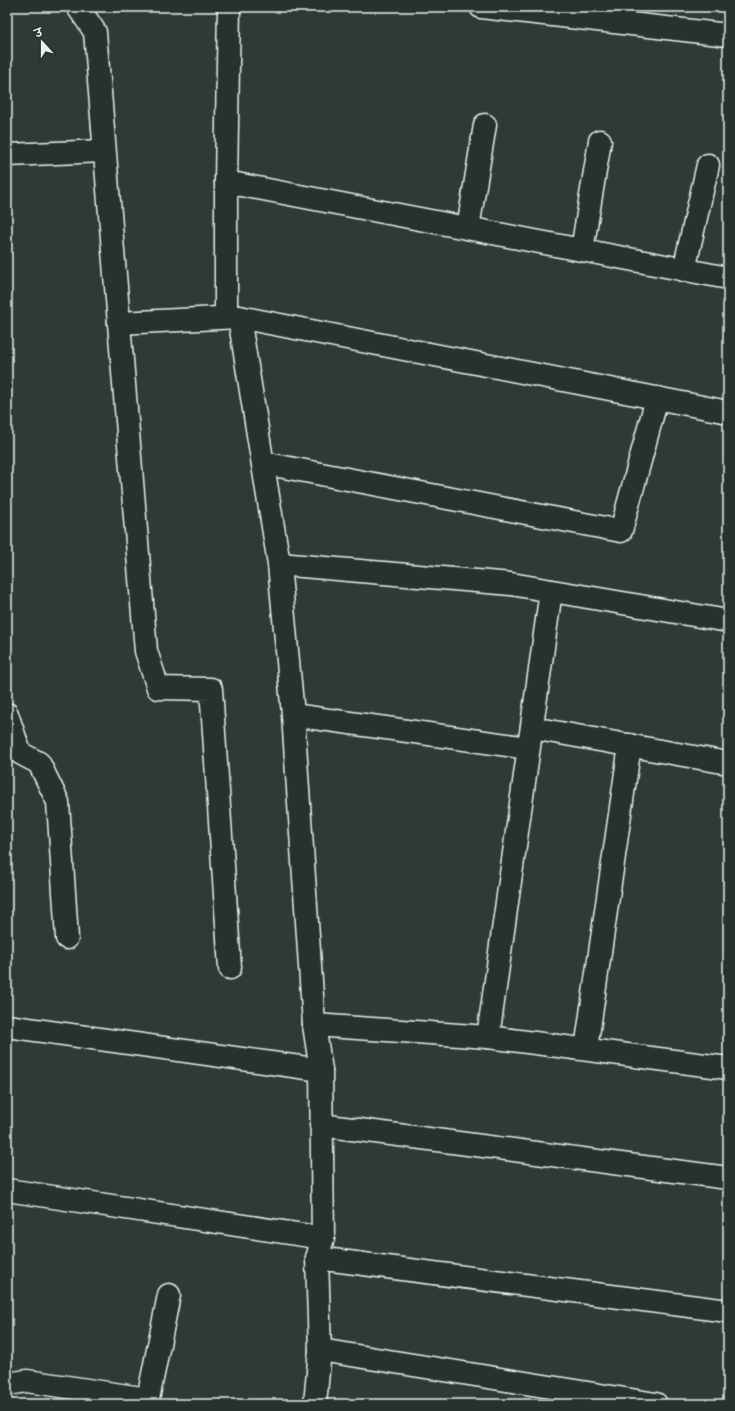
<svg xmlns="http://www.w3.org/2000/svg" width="735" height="1411" font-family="'Comic Neue','Playpen Sans Deva',sans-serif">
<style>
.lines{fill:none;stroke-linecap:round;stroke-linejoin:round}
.minor-casing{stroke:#e8f1f8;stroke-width:25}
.minor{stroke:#26332d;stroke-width:22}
</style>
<rect width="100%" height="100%" fill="#2e3b35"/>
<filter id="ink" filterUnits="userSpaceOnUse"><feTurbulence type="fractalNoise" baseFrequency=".025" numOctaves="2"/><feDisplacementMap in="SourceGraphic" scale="8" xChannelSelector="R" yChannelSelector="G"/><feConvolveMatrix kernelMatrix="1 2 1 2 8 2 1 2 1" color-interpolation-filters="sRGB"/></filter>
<g filter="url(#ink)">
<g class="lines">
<defs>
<g id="minor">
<polyline points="78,7 95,32 146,651 158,688 211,689 230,968"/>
<polyline points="481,7 728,35"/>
<polyline points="7,155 104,151"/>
<polyline points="226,182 728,278"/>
<polyline points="468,228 485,125"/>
<polyline points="582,250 600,141"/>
<polyline points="684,270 708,165"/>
<polyline points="226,317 226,182 229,7"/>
<polyline points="239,317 279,564 293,715 314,1025 321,1070 323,1238 317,1258 320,1350 315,1404"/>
<polyline points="119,323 239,317 728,412"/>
<polyline points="263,463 621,531 657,398"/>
<polyline points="279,564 511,584 728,621"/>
<polyline points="7,714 20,753 39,763 58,802 67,938"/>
<polyline points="293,715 528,748"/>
<polyline points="532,728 728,763"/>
<polyline points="314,1025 488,1037 728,1068"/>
<polyline points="7,1026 321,1070"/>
<polyline points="488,1037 551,591"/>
<polyline points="586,1049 630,745"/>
<polyline points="321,1125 728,1178"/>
<polyline points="7,1190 323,1238"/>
<polyline points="317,1258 728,1311"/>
<polyline points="320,1350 656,1404"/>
<polyline points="7,1384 27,1381 148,1399"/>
<polyline points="147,1404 169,1295"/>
</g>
</defs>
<use href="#minor" class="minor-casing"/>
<use href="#minor" class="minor"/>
</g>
</g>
<rect width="735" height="1411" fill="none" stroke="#26332d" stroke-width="24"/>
<rect x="12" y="12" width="711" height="1387" fill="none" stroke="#e8f1f8" stroke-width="1.5" filter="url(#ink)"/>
<g transform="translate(42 42) rotate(339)" stroke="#26332d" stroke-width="3" paint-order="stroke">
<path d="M0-3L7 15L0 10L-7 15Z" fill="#e8f1f8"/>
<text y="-6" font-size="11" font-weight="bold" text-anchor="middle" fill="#e8f1f8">उ</text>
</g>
</svg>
